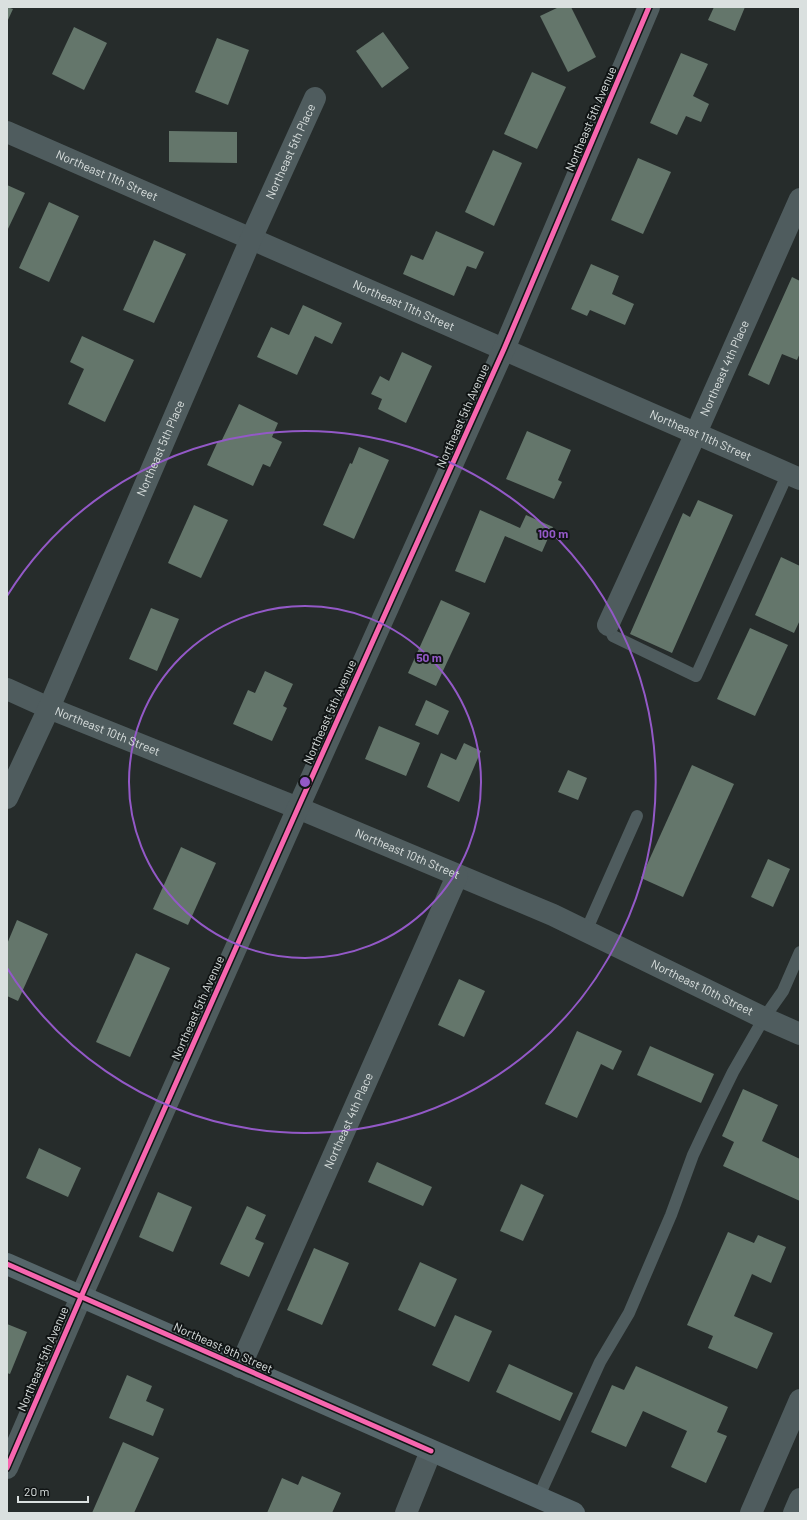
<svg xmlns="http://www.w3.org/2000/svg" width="807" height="1520" font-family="Barlow,sans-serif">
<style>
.building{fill:#64766b}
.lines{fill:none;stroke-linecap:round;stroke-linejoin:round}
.lane{stroke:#4f5c5e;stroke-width:12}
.street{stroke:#4f5c5e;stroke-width:22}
.secondary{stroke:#56666a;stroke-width:22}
.cycleway-casing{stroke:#111515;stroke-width:8}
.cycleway{stroke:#f766af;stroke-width:5}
.ring{fill:none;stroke:#9359c7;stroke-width:2}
.labels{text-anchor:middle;stroke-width:4;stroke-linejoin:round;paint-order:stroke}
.street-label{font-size:12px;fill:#dae0df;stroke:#111515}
.centre{fill:#9359c7;stroke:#111515;stroke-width:2}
.ring-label{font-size:12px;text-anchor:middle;font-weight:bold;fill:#9359c7;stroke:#111515;stroke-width:4;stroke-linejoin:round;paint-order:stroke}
</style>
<rect width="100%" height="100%" fill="#262c2b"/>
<g class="building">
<polygon points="7,7 13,9 7,22"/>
<polygon points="559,7 571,7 596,57 568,72 540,16"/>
<polygon points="714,7 745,7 735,31 708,20"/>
<polygon points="74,27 107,43 84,90 52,74"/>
<polygon points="383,32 409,68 382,88 356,51"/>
<polygon points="217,38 249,50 228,105 195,92"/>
<polygon points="681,53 708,64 693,96 709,104 701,122 686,116 677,135 650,123"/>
<polygon points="532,72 566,87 537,149 504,134"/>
<polygon points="169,131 237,132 237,163 169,162"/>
<polygon points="493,150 522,163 494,226 465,212"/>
<polygon points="638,158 671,172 643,234 611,220"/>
<polygon points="7,185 25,193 7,231"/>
<polygon points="49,202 79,216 49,282 19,268"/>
<polygon points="436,231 484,252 476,269 467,266 454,296 403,274 411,255 423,260"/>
<polygon points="154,240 186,254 154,323 123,310"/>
<polygon points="591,264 619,276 612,294 634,304 625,325 590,310 587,316 571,309"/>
<polygon points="792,277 800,281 800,353 797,360 782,354 769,385 748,375"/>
<polygon points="303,305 342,323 332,344 315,336 297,375 257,357 271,327 289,335"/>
<polygon points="82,336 134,360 105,422 68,404 84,369 70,362"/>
<polygon points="402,352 432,366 406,423 378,409 382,399 371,394 380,376 389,381"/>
<polygon points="239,404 278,423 272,437 282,442 270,467 263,464 253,486 207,465 218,441 221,442"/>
<polygon points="527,431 571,450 558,480 562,482 554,499 506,479"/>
<polygon points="359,447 389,460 354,539 323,525 350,463 352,464"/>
<polygon points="698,500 733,515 672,653 630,634 683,513 690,517"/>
<polygon points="194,505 228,520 201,578 168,563"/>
<polygon points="480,510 520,528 526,515 553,527 542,552 505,536 485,583 455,571"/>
<polygon points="781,557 800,566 800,620 794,633 755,615"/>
<polygon points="441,600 470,613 436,686 408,673"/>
<polygon points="151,608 179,619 157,671 129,659"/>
<polygon points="750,628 788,645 755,716 717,699"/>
<polygon points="265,671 293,684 283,706 287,708 272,741 233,724 248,690 255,693"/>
<polygon points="426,700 449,711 438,735 415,725"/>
<polygon points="379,726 420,743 406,776 365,759"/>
<polygon points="464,743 481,751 459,802 427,787 441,753 456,760"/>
<polygon points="692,765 734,784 683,897 641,878"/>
<polygon points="568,770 587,778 578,800 558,792"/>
<polygon points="181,847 216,863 188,925 153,909"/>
<polygon points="768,859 790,869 773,907 751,897"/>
<polygon points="17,920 48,934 18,1001 7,996 7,944"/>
<polygon points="136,953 170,968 130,1057 96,1042"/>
<polygon points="459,979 485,991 464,1037 438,1025"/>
<polygon points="577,1031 622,1051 613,1070 601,1064 577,1118 545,1104"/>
<polygon points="650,1046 714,1074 701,1103 637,1075"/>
<polygon points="743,1089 778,1105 762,1141 800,1159 800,1201 723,1166 734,1142 722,1136"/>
<polygon points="39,1148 81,1168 68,1197 26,1178"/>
<polygon points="377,1162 432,1187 423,1206 368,1182"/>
<polygon points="521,1184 544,1195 523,1241 500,1231"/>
<polygon points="158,1192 192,1207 173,1252 139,1237"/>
<polygon points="247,1206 266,1215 255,1239 264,1243 249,1277 220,1264"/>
<polygon points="728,1232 754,1243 758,1235 786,1247 771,1283 752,1274 734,1316 773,1333 757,1369 708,1348 713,1336 687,1325"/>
<polygon points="314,1248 349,1263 322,1325 287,1310"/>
<polygon points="420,1262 457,1279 435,1327 398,1310"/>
<polygon points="455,1315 492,1331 469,1382 432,1365"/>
<polygon points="7,1324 27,1332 10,1374 7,1373"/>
<polygon points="509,1364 573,1393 560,1421 496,1392"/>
<polygon points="636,1366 728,1407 717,1432 727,1436 706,1483 671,1467 687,1431 643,1411 626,1447 591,1432 612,1385 624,1390"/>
<polygon points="127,1375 152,1386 146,1401 164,1409 153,1436 109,1418"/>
<polygon points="123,1442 159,1458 134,1513 92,1513"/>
<polygon points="302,1476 341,1493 332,1513 267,1513 282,1478 298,1485"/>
</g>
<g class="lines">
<g class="lane">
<polyline points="608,625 613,636 696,676 788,473"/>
<polyline points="586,931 637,816"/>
<polyline points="538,1498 600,1362 629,1313 671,1215 693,1155 709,1121 733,1072 764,1018 783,991 800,952"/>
</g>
<g class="street">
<path id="s1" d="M 7,132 L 800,479"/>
<path id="s2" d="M 608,625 L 696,433 L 800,199"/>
<path id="s3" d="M 7,689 L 49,708 L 298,808 L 553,915 L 764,1018 L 800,1034"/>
<path id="s4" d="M 7,798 L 49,708 L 251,239 L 315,98"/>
<path id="s5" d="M 240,1367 L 457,876"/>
<polyline points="7,1468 81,1297 298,808 504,349 649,7"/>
<polyline points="406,1513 431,1451"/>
<polyline points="751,1513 800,1400"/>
<polyline points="794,1513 800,1499"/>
</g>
<polyline class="secondary" points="7,1264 574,1513"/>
<defs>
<g id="cycleway">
<polyline points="7,1264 431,1451"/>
<polyline points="7,1468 81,1297 298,808 504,349 649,7"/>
</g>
</defs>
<use href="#cycleway" class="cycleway-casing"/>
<use href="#cycleway" class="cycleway"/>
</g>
<g class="ring">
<circle cx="305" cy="782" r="176"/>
<path d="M7 596A351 351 0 1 1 7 968"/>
</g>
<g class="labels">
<g class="street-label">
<text transform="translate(591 119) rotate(-67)" y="4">Northeast 5th Avenue</text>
<text dy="4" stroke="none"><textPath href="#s4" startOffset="706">Northeast 5th Place</textPath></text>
<text dy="4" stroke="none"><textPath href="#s1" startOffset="109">Northeast 11th Street</textPath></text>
<text dy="4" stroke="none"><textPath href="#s1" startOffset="433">Northeast 11th Street</textPath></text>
<text dy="4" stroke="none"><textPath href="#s2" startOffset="282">Northeast 4th Place</textPath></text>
<text transform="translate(463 416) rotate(-66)" y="4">Northeast 5th Avenue</text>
<text dy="4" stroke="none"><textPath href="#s1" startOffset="757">Northeast 11th Street</textPath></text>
<text dy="4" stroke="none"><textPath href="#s4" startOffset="382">Northeast 5th Place</textPath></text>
<text transform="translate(330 712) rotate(-66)" y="4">Northeast 5th Avenue</text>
<text dy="4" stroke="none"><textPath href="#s3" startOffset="109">Northeast 10th Street</textPath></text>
<text dy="4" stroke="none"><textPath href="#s3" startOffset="433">Northeast 10th Street</textPath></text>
<text dy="4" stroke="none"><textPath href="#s3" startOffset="757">Northeast 10th Street</textPath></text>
<text transform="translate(198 1008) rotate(-66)" y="4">Northeast 5th Avenue</text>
<text dy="4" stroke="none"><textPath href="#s5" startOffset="269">Northeast 4th Place</textPath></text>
<text transform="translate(223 1348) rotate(24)" y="4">Northeast 9th Street</text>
<text transform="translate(43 1359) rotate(-67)" y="4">Northeast 5th Avenue</text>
</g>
</g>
<circle cx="305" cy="782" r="6" class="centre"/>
<g class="ring-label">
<text x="553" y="538">100 m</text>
<text x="429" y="662">50 m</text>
</g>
<rect width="807" height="1520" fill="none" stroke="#dae0df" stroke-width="16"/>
<path d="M18 1496v6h70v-6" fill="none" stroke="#dae0df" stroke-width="2"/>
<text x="24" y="1496" font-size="12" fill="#dae0df" stroke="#111515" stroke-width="3" paint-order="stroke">20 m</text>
</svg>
